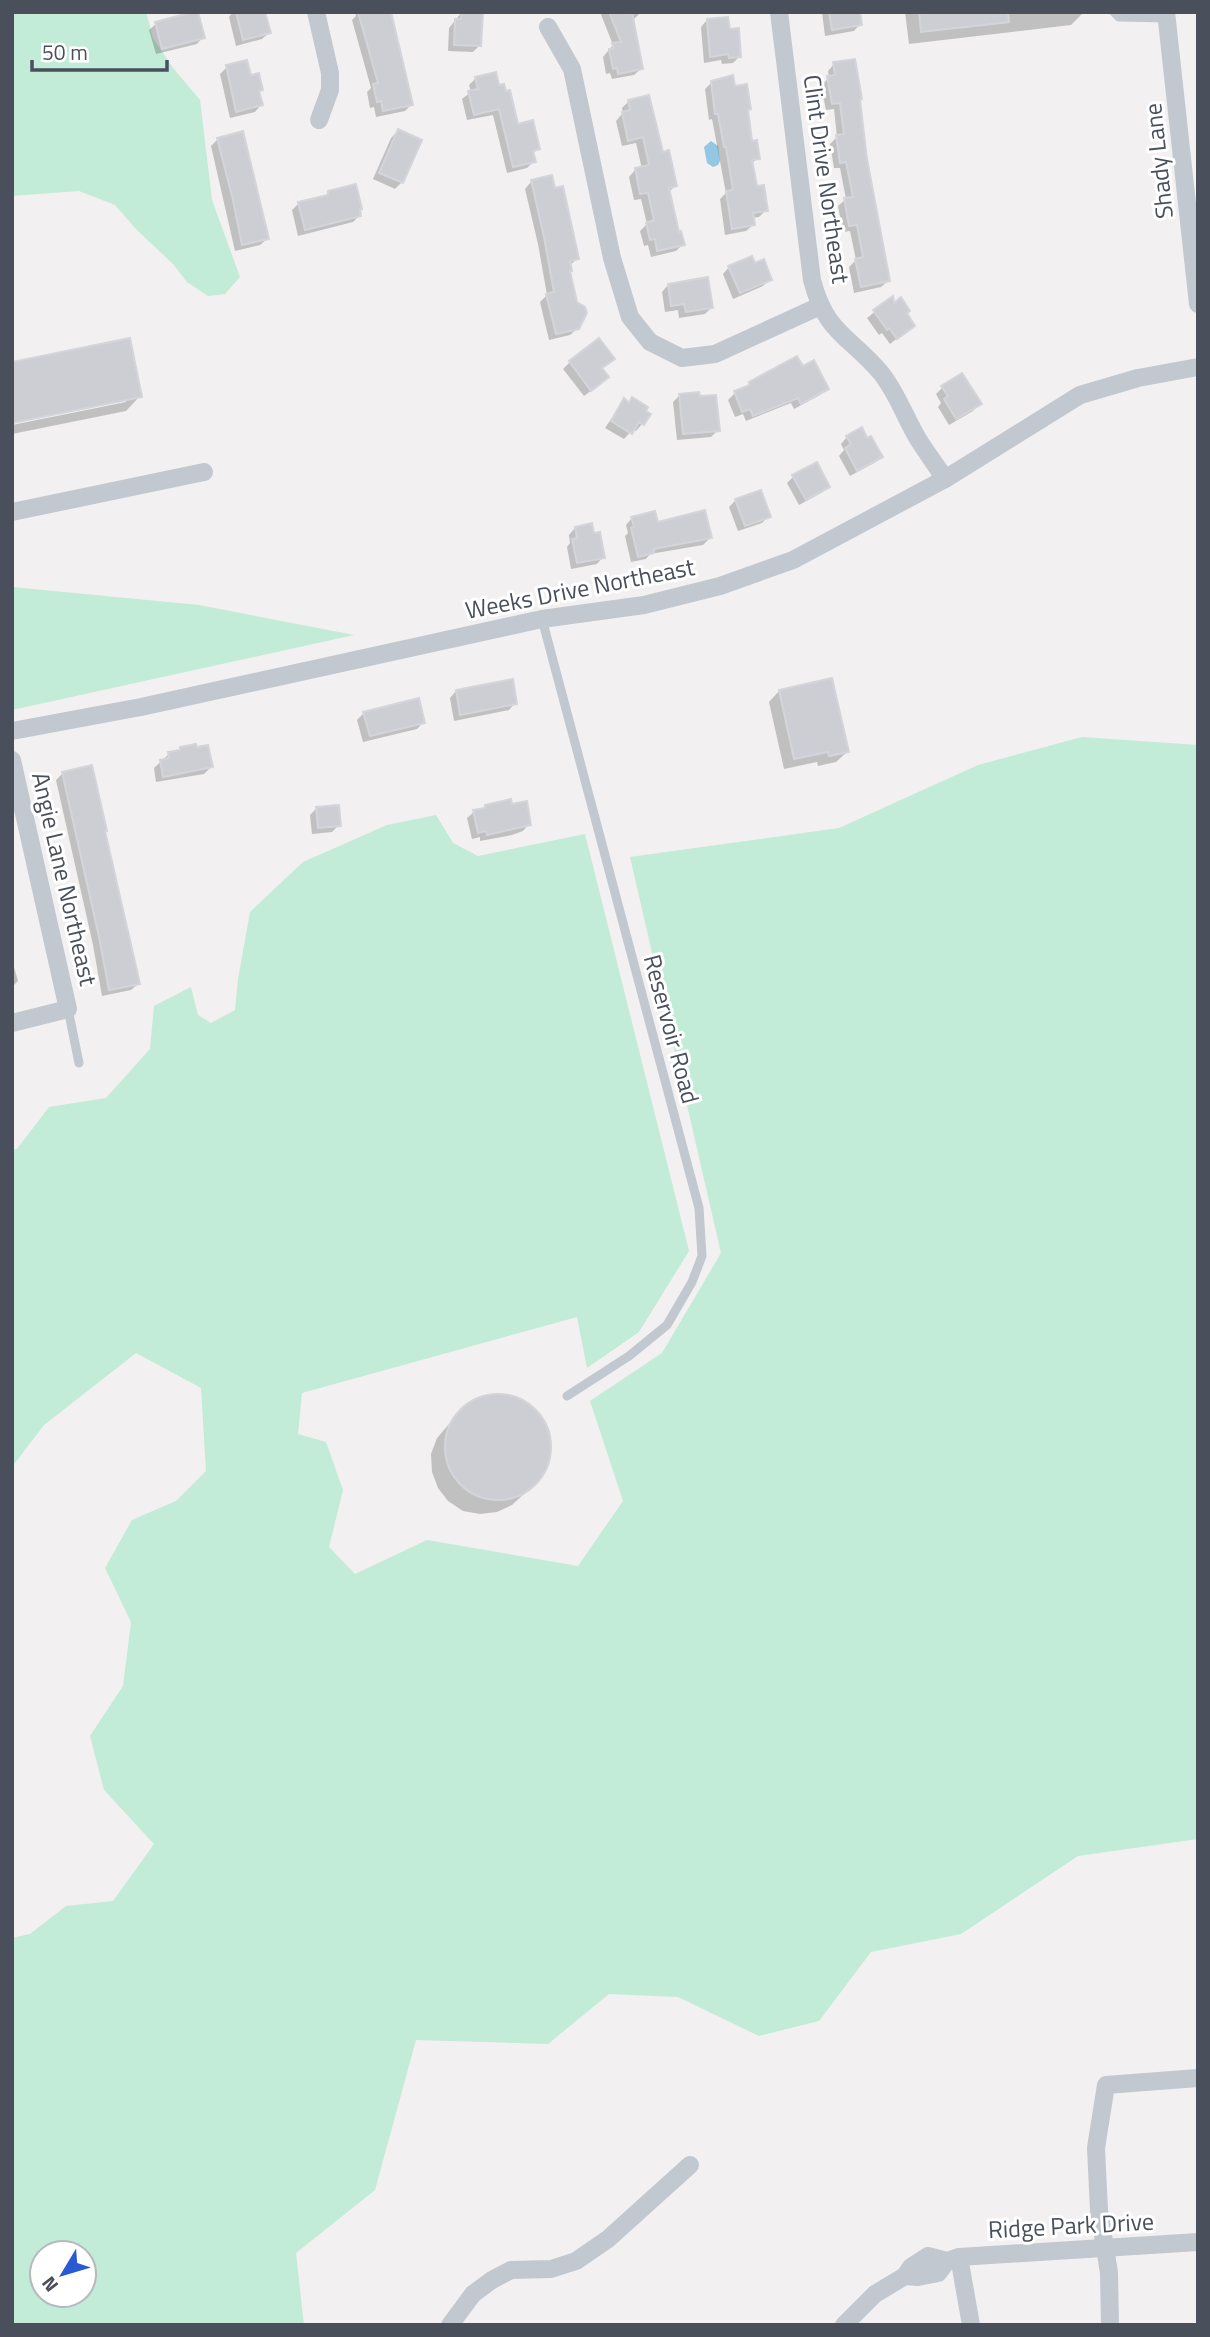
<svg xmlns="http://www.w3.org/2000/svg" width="1210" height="2337" font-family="'Titillium Web',sans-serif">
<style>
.green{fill:#c2ebd8;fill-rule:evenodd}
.water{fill:#93c7e4}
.shadow{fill:#0003}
.building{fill:#cdced4;stroke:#d4d5da;stroke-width:2}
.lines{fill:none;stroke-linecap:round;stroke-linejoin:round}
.service{stroke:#c1c8d0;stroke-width:9}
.minor{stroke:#c1c8d0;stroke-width:18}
.labels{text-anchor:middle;stroke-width:6;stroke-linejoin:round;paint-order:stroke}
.street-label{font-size:24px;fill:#49505b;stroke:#fff}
</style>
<rect width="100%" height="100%" fill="#f2f0f0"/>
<g class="green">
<polygon points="12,12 146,12 153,38 173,68 200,100 212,200 240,277 225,294 208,296 187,282 173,264 136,229 115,205 79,191 12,196"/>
<polygon points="12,587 199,605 354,635 12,710"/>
<path d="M 1082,737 L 1198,745 L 1198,1839 L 1078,1856 L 961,1934 L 871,1952 L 819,2021 L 759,2036 L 678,1997 L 609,1994 L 548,2044 L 416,2040 L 375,2190 L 296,2253 L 304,2325 L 12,2325 L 12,1938 L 30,1934 L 66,1906 L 113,1901 L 154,1844 L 104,1790 L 90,1736 L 123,1686 L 131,1622 L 105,1568 L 132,1520 L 176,1501 L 206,1471 L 201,1388 L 136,1353 L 44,1425 L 12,1467 L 12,1150 L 17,1149 L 49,1107 L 106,1098 L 150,1049 L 154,1006 L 191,987 L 198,1015 L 211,1023 L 235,1010 L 238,979 L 250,912 L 303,862 L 387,825 L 436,815 L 453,843 L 478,856 L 585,834 L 689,1251 L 639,1332 L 587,1368 L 577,1317 L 302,1393 L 298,1434 L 326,1442 L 343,1490 L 329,1547 L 355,1574 L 427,1540 L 578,1566 L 623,1501 L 590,1401 L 662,1353 L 721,1253 L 630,857 L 839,828 L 978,765 ZM 42,2253 L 84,2253 L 84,2295 L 42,2295 Z"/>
</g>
<polygon class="water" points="711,141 718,146 720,161 718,165 713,167 707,163 704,147"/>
<g class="shadow">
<polygon points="233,12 263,12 269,33 262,39 236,46 229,17"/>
<polygon points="355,12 390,12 411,105 405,111 376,117 374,107 370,108 367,92 371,88 352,20 356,16"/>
<polygon points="462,12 480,45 473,52 448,51 449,28"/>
<polygon points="600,12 641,12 632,21 641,69 634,75 612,79 610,73 606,74 603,57 613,45"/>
<polygon points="822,12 858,12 860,24 854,31 825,36"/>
<polygon points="905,12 1084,12 1071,25 909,44"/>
<polygon points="707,20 740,56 733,63 722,64 721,60 704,63 701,27"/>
<polygon points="156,24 203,37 197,44 156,54 149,30"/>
<polygon points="834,64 858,101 866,159 888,281 881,287 854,293 849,267 856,260 850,231 843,232 838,206 846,199 840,168 834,168 830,144 837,137 834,109 826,110 821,85 829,78 828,71"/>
<polygon points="227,67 249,77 261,89 258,92 261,105 255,112 230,118 220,74"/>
<polygon points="476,78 498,87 517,126 538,149 532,154 534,161 527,168 507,173 493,115 467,120 462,99 471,92 469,85"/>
<polygon points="712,82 733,88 746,111 751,143 758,158 751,164 755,188 766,210 759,217 752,218 753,225 746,231 725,235 720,199 726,193 712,119 709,120 705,89"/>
<polygon points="629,101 661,154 675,186 668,193 677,234 683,244 676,251 651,257 648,245 644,246 640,231 647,224 641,199 634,200 629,177 635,170 642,169 636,143 622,146 616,121 623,113 622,108"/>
<polygon points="398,131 402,182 395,189 373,179 391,138"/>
<polygon points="217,140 267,239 260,245 235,251 211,146"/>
<polygon points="531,182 577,259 569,266 578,328 570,335 549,340 540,302 547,295 538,244 525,189"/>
<polygon points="328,193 359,216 353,222 298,236 292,210 299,203 323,198"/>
<polygon points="754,265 770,279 763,286 733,299 723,274 729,267"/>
<polygon points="668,285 712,307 705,314 679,318 678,310 665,312 662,292"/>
<polygon points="891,299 893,306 905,314 913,326 890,344 882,333 879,335 867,318"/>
<polygon points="613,359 601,369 600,384 584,396 563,369 570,362"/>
<polygon points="802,369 827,389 820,395 794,409 791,403 746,421 743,414 735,417 728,400 735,393 744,389 750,383"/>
<polygon points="942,388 979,404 973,411 949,425 938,407 941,403 936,394"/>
<polygon points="680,395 718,430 711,437 677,440 673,402"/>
<polygon points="140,396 126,411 12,434 12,425 126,402 126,398"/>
<polygon points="624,400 648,414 642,424 636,431 633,429 624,439 605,428"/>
<polygon points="847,437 881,457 874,463 850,476 839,456 844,450 841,444"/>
<polygon points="794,476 828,487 821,493 799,505 787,483"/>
<polygon points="736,500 769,516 762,523 738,531 729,507"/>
<polygon points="632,518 657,524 710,538 703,545 650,554 646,559 631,562 625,536 628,533 626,525"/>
<polygon points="575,528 593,535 603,557 597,564 571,569 567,547 570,543 569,535"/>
<polygon points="456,691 515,703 509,710 454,721 450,698"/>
<polygon points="779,691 847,752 836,762 818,766 817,762 784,769 769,702"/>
<polygon points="364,713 423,723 417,729 363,742 357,720"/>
<polygon points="181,748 211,767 204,774 156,782 154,768 169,754 177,752"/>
<polygon points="63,773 103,832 138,984 131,990 102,996 93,945 56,780"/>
<polygon points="485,806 511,806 529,824 523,831 512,835 480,841 480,837 472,839 467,818 474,812 481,810"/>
<polygon points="317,808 339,825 332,832 312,834 310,815"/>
<polygon points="12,960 18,981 12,987"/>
<polygon points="494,1395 511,1397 526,1404 539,1415 547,1430 550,1447 547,1463 540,1478 525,1493 512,1505 497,1512 480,1514 463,1511 448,1501 438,1488 432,1472 431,1454 437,1438 462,1409 477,1399"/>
</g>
<g class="building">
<polygon points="193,12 198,12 205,38 162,49 155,22"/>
<polygon points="236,12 265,12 271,33 243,40"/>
<polygon points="358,12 391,12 413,105 383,111 381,101 377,102 373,84 378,83"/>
<polygon points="462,12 483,12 481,46 454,45 455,19 461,19"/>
<polygon points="609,12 632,12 643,69 618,74 617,68 613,69 609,49 614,48 612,43 621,42"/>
<polygon points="829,12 860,12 862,25 832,30"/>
<polygon points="919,12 1008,12 1009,22 921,32"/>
<polygon points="728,17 730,29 739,28 741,57 729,58 728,54 710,57 707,19"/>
<polygon points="855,59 862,99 860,100 867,159 890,281 861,287 855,259 863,257 857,225 849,226 844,198 853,197 846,162 840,163 836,135 844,134 840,103 832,104 827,76 835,75 833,62"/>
<polygon points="247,60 251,75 259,73 263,90 259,91 263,105 236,112 226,65"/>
<polygon points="496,72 499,85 504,84 506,91 510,90 518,124 533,120 540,149 533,151 536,162 513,167 499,109 474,115 468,91 478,89 475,77"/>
<polygon points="733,75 735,86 747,84 751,109 748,110 752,141 757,140 760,159 752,160 757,186 764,185 768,211 753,213 755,225 732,229 726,191 733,190 726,147 724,147 718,114 715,114 711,81"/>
<polygon points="649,95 663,152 669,150 677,186 669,188 679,232 681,231 685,245 657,251 655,239 650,240 646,223 654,220 648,193 640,194 635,168 649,165 643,137 628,141 622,112 630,110 628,100"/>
<polygon points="398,129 422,140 403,183 379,173"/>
<polygon points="243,131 269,239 242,245 233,200 217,138"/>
<polygon points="552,175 555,188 563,186 579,259 570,261 572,271 570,271 577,302 585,307 587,313 579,329 556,334 546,294 554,292 544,237 531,180"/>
<polygon points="356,184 362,209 360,209 361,216 305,230 298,202 328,195 328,191"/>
<polygon points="752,256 755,263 764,259 772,280 740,293 728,266"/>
<polygon points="708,277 713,308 686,312 684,304 671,306 668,284"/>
<polygon points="893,296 894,303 901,297 910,311 907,313 915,326 897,339 889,328 887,330 873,310"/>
<polygon points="130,338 142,397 12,423 12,362"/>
<polygon points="599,338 615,359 602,368 609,377 591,391 569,361"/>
<polygon points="797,356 803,366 814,360 829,389 801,404 798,398 753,416 750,409 742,412 734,391 750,385 749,382"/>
<polygon points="962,373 982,404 956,419 944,399 948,396 941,386"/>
<polygon points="699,392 700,396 716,395 720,431 683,434 679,394"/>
<polygon points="632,397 648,407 646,411 651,414 644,425 639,422 632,434 611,421 624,398 629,403"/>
<polygon points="862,427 867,438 871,436 883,457 857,471 845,448 851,444 846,436"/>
<polygon points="817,462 830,487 806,500 792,475"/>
<polygon points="761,490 771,517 745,526 735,499"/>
<polygon points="705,510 712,538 654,549 654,553 638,557 631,528 634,527 631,517 655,511 658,522"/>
<polygon points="592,523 594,533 600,532 605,558 577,563 572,539 577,538 575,527"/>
<polygon points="832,678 849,752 829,756 828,752 794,759 779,690"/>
<polygon points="513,679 517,704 460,715 456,690"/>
<polygon points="419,698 425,723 370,736 363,712"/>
<polygon points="196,744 197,747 208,745 213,767 163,777 160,760 169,758 168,752 180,750 180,747"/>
<polygon points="92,765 107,831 105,831 140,984 109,990 99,937 62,772"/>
<polygon points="511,799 512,804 527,801 531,825 487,835 486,831 478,833 473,810 485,808 485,805"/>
<polygon points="339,805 341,826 318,828 316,807"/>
<circle cx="498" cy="1447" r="53"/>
</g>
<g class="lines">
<g class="service">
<polyline points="1114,12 1119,17 1167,18"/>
<polyline points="542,619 699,1208 702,1256 692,1282 667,1325 629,1356 567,1396"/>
<polyline points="68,1009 79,1063"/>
</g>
<g class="minor">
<polyline points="316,12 330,73 330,90 319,120"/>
<path d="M 779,12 L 812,280 C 826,334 850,336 881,373 C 897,393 905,417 918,439 C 926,452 936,465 945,479"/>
<polyline points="1166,12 1198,304"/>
<polyline points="548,27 572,69 612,258 630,317 650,342 682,358 715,354 820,306"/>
<polyline points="12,512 204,472"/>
<polyline points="12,731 141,707 542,619 644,605 720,586 793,560 945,479 1080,395 1138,378 1198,367"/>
<polyline points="12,760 68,1009 12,1023"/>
<polyline points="959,2257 971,2325"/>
<polyline points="905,2276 918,2277 938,2273 947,2261"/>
<polyline points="450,2325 473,2294 492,2280 511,2270 551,2269 576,2261 608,2239 690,2165"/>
<polyline points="844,2325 875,2294 905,2276 911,2267 928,2256 947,2261 959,2257 1198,2242"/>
<polyline points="1110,2325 1109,2273 1099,2210 1096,2148 1106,2085 1198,2078"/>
</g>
</g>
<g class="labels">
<g class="street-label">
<text transform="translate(1159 161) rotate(-96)" y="8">Shady Lane</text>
<text transform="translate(826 179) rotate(82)" y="8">Clint Drive Northeast</text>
<text transform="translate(580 589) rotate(-11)" y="8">Weeks Drive Northeast</text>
<text transform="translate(64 879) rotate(77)" y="8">Angie Lane Northeast</text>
<text transform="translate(671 1029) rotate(75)" y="8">Reservoir Road</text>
<text transform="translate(1071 2226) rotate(-3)" y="8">Ridge Park Drive</text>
</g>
</g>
<rect width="1210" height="2337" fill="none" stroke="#49505b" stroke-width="28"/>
<g transform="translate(63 2274) rotate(232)"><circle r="33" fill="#ffffff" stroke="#b6b9bd" stroke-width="2"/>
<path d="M0-5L12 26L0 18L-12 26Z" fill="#2a5ad1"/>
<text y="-10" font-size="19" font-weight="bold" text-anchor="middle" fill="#49505b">N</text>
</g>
<path d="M32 60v10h135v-10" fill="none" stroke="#49505b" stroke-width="3.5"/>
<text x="42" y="60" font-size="21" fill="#49505b" stroke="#ffffff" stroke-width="5" paint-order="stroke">50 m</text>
</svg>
